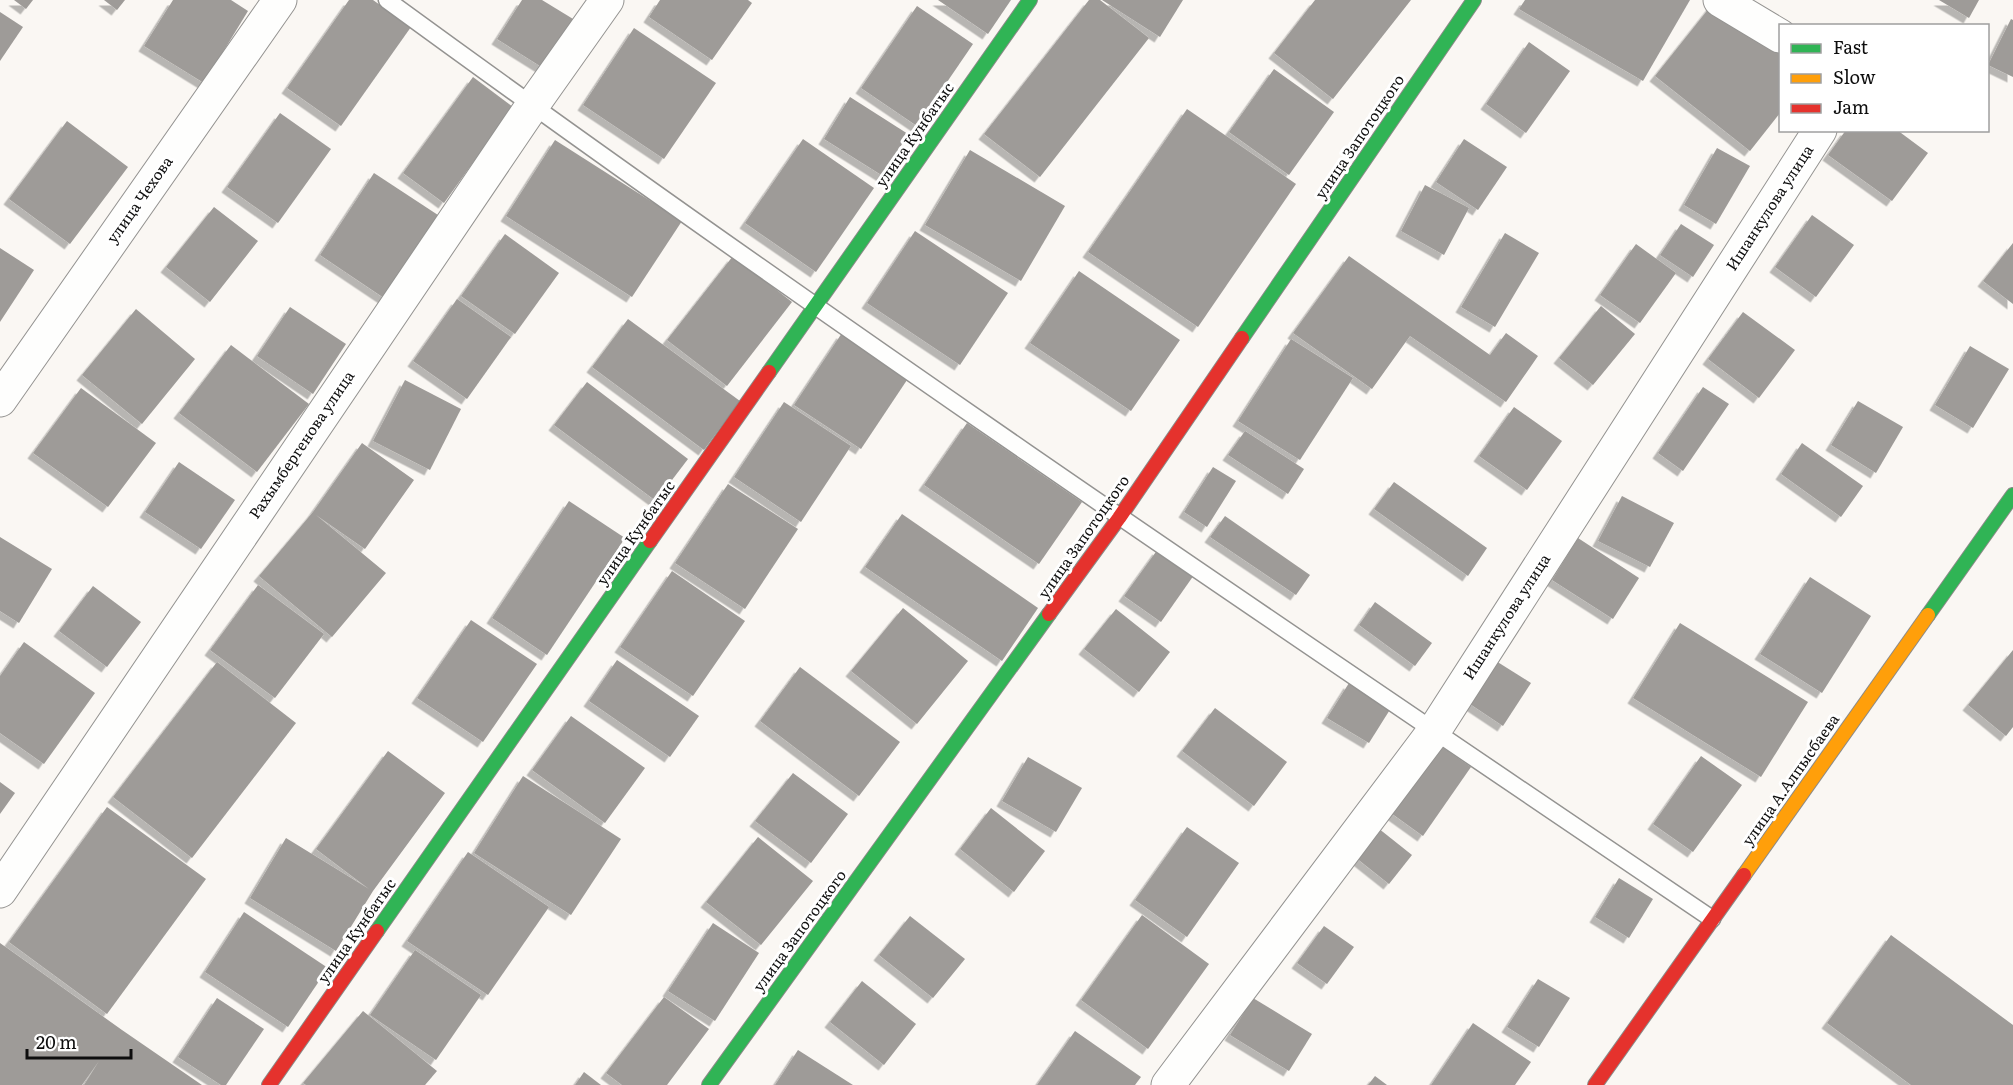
<svg xmlns="http://www.w3.org/2000/svg" width="2013" height="1085" font-family="Literata,serif">
<style>
.building{fill:#9e9b98;filter:url(#shadow)}
.lines{fill:none;stroke-linecap:round;stroke-linejoin:round}
.lane-casing{stroke:#949391;stroke-width:19}
.street-casing{stroke:#949391;stroke-width:35}
.fast-casing{stroke:#8b8a88;stroke-width:16}
.slow-casing{stroke:#8b8a88;stroke-width:16}
.jam-casing{stroke:#8b8a88;stroke-width:16}
.lane{stroke:#fefefd;stroke-width:16}
.street{stroke:#fefefd;stroke-width:33}
.fast{stroke:#30b455;stroke-width:14}
.slow{stroke:#ff9f0a;stroke-width:14}
.jam{stroke:#e5322d;stroke-width:14}
.labels{text-anchor:middle;stroke-width:6;stroke-linejoin:round;paint-order:stroke}
.street-label{font-size:15px;fill:#0e0e0e;stroke:#fff}
</style>
<defs>
<filter id="shadow"><feDropShadow dx="-5.5" dy="5.5" stdDeviation="0" flood-color="#0004"/></filter>
</defs>
<rect width="100%" height="100%" fill="#faf7f3"/>
<g class="building">
<polygon points="14,0 33,0 26,9"/>
<polygon points="104,0 125,0 117,10"/>
<polygon points="173,0 231,0 248,11 204,83 144,46"/>
<polygon points="349,0 373,0 411,27 341,126 287,88"/>
<polygon points="522,0 542,0 578,22 548,71 497,39"/>
<polygon points="660,0 748,0 752,3 712,60 649,17"/>
<polygon points="938,0 1011,0 988,34"/>
<polygon points="1089,0 1100,0 1149,38 1040,177 984,134"/>
<polygon points="1102,0 1183,0 1160,37"/>
<polygon points="1315,0 1411,0 1333,99 1274,53"/>
<polygon points="1525,0 1690,0 1643,81 1519,9"/>
<polygon points="1939,0 1979,0 1969,18"/>
<polygon points="1714,2 1780,54 1780,113 1750,151 1655,76"/>
<polygon points="917,6 973,44 917,126 861,88"/>
<polygon points="0,12 23,27 0,61"/>
<polygon points="2011,19 2013,20 2013,77 1988,65"/>
<polygon points="634,28 716,83 664,159 583,105"/>
<polygon points="1529,42 1570,71 1526,133 1486,104"/>
<polygon points="1274,69 1334,112 1289,175 1229,132"/>
<polygon points="473,77 513,107 444,203 403,173"/>
<polygon points="850,97 908,134 883,176 824,139"/>
<polygon points="1187,109 1296,184 1198,327 1088,252"/>
<polygon points="280,113 331,149 278,223 227,187"/>
<polygon points="67,121 128,167 70,244 9,199"/>
<polygon points="1846,130 1897,130 1928,153 1892,201 1828,155"/>
<polygon points="803,139 874,188 816,272 745,223"/>
<polygon points="1464,139 1507,167 1478,210 1436,182"/>
<polygon points="555,140 682,221 632,297 506,216"/>
<polygon points="1717,148 1750,166 1716,224 1684,205"/>
<polygon points="970,150 1065,206 1021,281 925,225"/>
<polygon points="374,173 441,217 387,300 320,255"/>
<polygon points="1425,185 1469,208 1444,255 1401,231"/>
<polygon points="214,207 258,241 210,302 166,267"/>
<polygon points="1812,215 1854,245 1816,297 1775,267"/>
<polygon points="1681,224 1714,245 1693,277 1660,255"/>
<polygon points="915,231 1008,293 960,365 867,303"/>
<polygon points="1505,233 1539,253 1495,327 1461,307"/>
<polygon points="505,234 559,273 515,334 461,296"/>
<polygon points="2013,243 2013,304 1983,281"/>
<polygon points="1636,244 1676,273 1640,323 1600,295"/>
<polygon points="0,248 34,270 0,322"/>
<polygon points="733,256 792,302 727,386 667,340"/>
<polygon points="1349,256 1490,355 1506,333 1538,356 1506,402 1410,336 1372,389 1293,333"/>
<polygon points="1079,271 1180,340 1131,411 1030,343"/>
<polygon points="457,299 511,337 467,399 413,361"/>
<polygon points="1601,306 1635,334 1593,385 1559,358"/>
<polygon points="290,307 346,344 313,394 257,356"/>
<polygon points="136,309 195,359 142,424 82,375"/>
<polygon points="1743,312 1795,350 1759,398 1708,359"/>
<polygon points="628,319 740,401 704,450 592,367"/>
<polygon points="842,333 909,377 861,449 794,405"/>
<polygon points="1291,339 1353,378 1300,460 1238,421"/>
<polygon points="231,345 309,404 257,472 179,413"/>
<polygon points="1970,346 2009,369 1973,428 1935,405"/>
<polygon points="405,380 461,409 430,470 373,441"/>
<polygon points="587,382 688,459 656,501 554,425"/>
<polygon points="1703,387 1729,404 1683,471 1658,453"/>
<polygon points="81,388 156,443 108,507 33,453"/>
<polygon points="1858,401 1903,427 1876,473 1831,445"/>
<polygon points="784,402 851,446 801,522 734,477"/>
<polygon points="1514,407 1562,441 1527,490 1479,456"/>
<polygon points="967,423 1082,502 1039,564 924,485"/>
<polygon points="1245,431 1304,469 1288,494 1228,455"/>
<polygon points="362,443 414,480 365,549 316,515 386,573 332,637 259,576 313,512"/>
<polygon points="1802,443 1863,486 1841,517 1781,474"/>
<polygon points="179,462 235,500 201,549 145,512"/>
<polygon points="1213,467 1236,481 1207,527 1184,512"/>
<polygon points="1394,482 1487,548 1468,576 1374,509"/>
<polygon points="728,484 798,529 745,609 675,563"/>
<polygon points="1622,496 1674,523 1650,567 1598,541"/>
<polygon points="569,501 625,538 547,655 492,618"/>
<polygon points="902,514 1038,608 1002,661 865,567"/>
<polygon points="1225,516 1310,575 1296,595 1210,537"/>
<polygon points="0,537 52,569 19,623 0,611"/>
<polygon points="1578,538 1639,578 1613,619 1552,580"/>
<polygon points="1158,549 1194,575 1161,622 1124,596"/>
<polygon points="672,571 745,621 693,696 620,647"/>
<polygon points="1810,577 1871,616 1822,693 1760,654"/>
<polygon points="258,585 324,634 275,698 210,650"/>
<polygon points="93,586 141,622 107,667 59,631"/>
<polygon points="1375,602 1432,643 1415,666 1359,625"/>
<polygon points="903,608 968,661 917,724 851,671"/>
<polygon points="1116,609 1170,652 1139,692 1084,649"/>
<polygon points="471,620 537,664 483,742 417,698"/>
<polygon points="1680,623 1808,702 1761,777 1633,698"/>
<polygon points="24,642 95,693 44,764 0,733 0,676"/>
<polygon points="2013,650 2013,727 2006,736 1968,705"/>
<polygon points="1488,656 1531,683 1503,726 1461,698"/>
<polygon points="617,660 699,716 670,757 589,701"/>
<polygon points="217,662 296,723 192,858 113,797"/>
<polygon points="800,667 900,742 859,796 760,721"/>
<polygon points="1349,683 1391,708 1369,743 1327,718"/>
<polygon points="1215,708 1287,762 1254,806 1182,751"/>
<polygon points="571,716 645,768 605,823 532,770"/>
<polygon points="1439,745 1471,767 1423,836 1391,813"/>
<polygon points="388,751 445,793 373,891 336,951 250,898 286,838 369,889 316,849"/>
<polygon points="1701,756 1742,785 1693,852 1653,824"/>
<polygon points="1028,757 1082,788 1056,832 1002,801"/>
<polygon points="793,773 848,814 811,863 755,821"/>
<polygon points="523,776 621,839 571,915 474,853"/>
<polygon points="0,782 15,793 0,814"/>
<polygon points="107,807 206,879 107,1014 9,942"/>
<polygon points="991,808 1045,851 1014,892 960,849"/>
<polygon points="1187,827 1239,863 1187,937 1135,900"/>
<polygon points="1378,828 1412,855 1389,884 1355,857"/>
<polygon points="758,837 813,881 761,945 706,902"/>
<polygon points="468,852 549,907 488,995 407,941"/>
<polygon points="1619,878 1653,899 1629,938 1595,917"/>
<polygon points="244,912 328,968 288,1027 205,972"/>
<polygon points="1142,915 1209,964 1148,1049 1081,1000"/>
<polygon points="910,916 965,959 933,998 879,955"/>
<polygon points="713,923 759,953 715,1021 668,991"/>
<polygon points="1324,926 1354,947 1327,984 1297,963"/>
<polygon points="1891,935 2013,1025 2013,1085 1911,1085 1827,1023"/>
<polygon points="0,943 122,1030 202,1085 84,1085 99,1061 82,1085 0,1085"/>
<polygon points="415,950 481,995 436,1060 370,1015"/>
<polygon points="1538,979 1570,998 1539,1047 1507,1027"/>
<polygon points="862,981 916,1024 884,1065 830,1022"/>
<polygon points="664,997 709,1029 667,1085 622,1085 606,1073"/>
<polygon points="217,998 264,1029 226,1085 221,1085 178,1057"/>
<polygon points="1253,998 1312,1034 1289,1071 1230,1035"/>
<polygon points="363,1011 437,1071 425,1085 306,1085 303,1083"/>
<polygon points="1473,1023 1531,1062 1515,1085 1431,1085"/>
<polygon points="1075,1031 1141,1077 1135,1085 1037,1085"/>
<polygon points="798,1050 853,1085 775,1085"/>
<polygon points="584,1072 601,1085 575,1085"/>
<polygon points="1375,1076 1387,1085 1368,1085"/>
</g>
<g class="lines">
<defs>
<path id="lane" d="M 387,0 C 821,317 1267,618 1712,919"/>
<g id="street">
<polyline points="1720,0 1780,36"/>
<polyline points="0,400 280,0"/>
<polyline points="0,891 532,106 607,0"/>
<polyline points="1168,1085 1434,731 1820,130"/>
</g>
<g id="fast">
<polyline points="1242,338 1474,0"/>
<polyline points="769,372 1030,0"/>
<polyline points="1928,615 2013,495"/>
<polyline points="377,931 650,541"/>
<polyline points="709,1085 1049,614"/>
</g>
<polyline id="slow" points="1744,875 1928,615"/>
<g id="jam">
<polyline points="650,541 769,372"/>
<polyline points="1049,614 1119,518 1242,338"/>
<polyline points="269,1085 377,931"/>
<polyline points="1595,1085 1744,875"/>
</g>
</defs>
<use href="#lane" class="lane-casing"/>
<use href="#street" class="street-casing"/>
<use href="#fast" class="fast-casing"/>
<use href="#slow" class="slow-casing"/>
<use href="#jam" class="jam-casing"/>
<use href="#lane" class="lane"/>
<use href="#street" class="street"/>
<use href="#fast" class="fast"/>
<use href="#slow" class="slow"/>
<use href="#jam" class="jam"/>
</g>
<g class="labels">
<g class="street-label">
<text transform="translate(915 135) rotate(-55)" y="5">улица Кунбатыс</text>
<text transform="translate(1360 137) rotate(-56)" y="5">улица Запотоцкого</text>
<text transform="translate(140 200) rotate(-55)" y="5">улица Чехова</text>
<text transform="translate(1770 208) rotate(-57)" y="5">Ишанкулова улица</text>
<text transform="translate(302 445) rotate(-56)" y="5">Рахымбергенова улица</text>
<text transform="translate(636 533) rotate(-55)" y="5">улица Кунбатыс</text>
<text transform="translate(1084 537) rotate(-55)" y="5">улица Запотоцкого</text>
<text transform="translate(1507 617) rotate(-57)" y="5">Ишанкулова улица</text>
<text transform="translate(1791 780) rotate(-55)" y="5">улица А.Алпысбаева</text>
<text transform="translate(357 931) rotate(-55)" y="5">улица Кунбатыс</text>
<text transform="translate(800 931) rotate(-54)" y="5">улица Запотоцкого</text>
</g>
</g>
<rect x="1779" y="24" width="210" height="108" fill="#ffffff" stroke="#9f9f9f" stroke-width="1.5"/>
<rect x="1791" y="44" width="30" height="9" fill="#30b455" stroke="#9f9f9f" stroke-width="1.5"/>
<text x="1833" y="54" font-size="18" fill="#0e0e0e">Fast</text>
<rect x="1791" y="74" width="30" height="9" fill="#ff9f0a" stroke="#9f9f9f" stroke-width="1.5"/>
<text x="1833" y="84" font-size="18" fill="#0e0e0e">Slow</text>
<rect x="1791" y="104" width="30" height="9" fill="#e5322d" stroke="#9f9f9f" stroke-width="1.5"/>
<text x="1833" y="114" font-size="18" fill="#0e0e0e">Jam</text>
<path d="M27 1049v9h104v-9" fill="none" stroke="#0e0e0e" stroke-width="3"/>
<text x="36" y="1049" font-size="18" fill="#0e0e0e" stroke="#ffffff" stroke-width="4.5" paint-order="stroke">20 m</text>
</svg>
